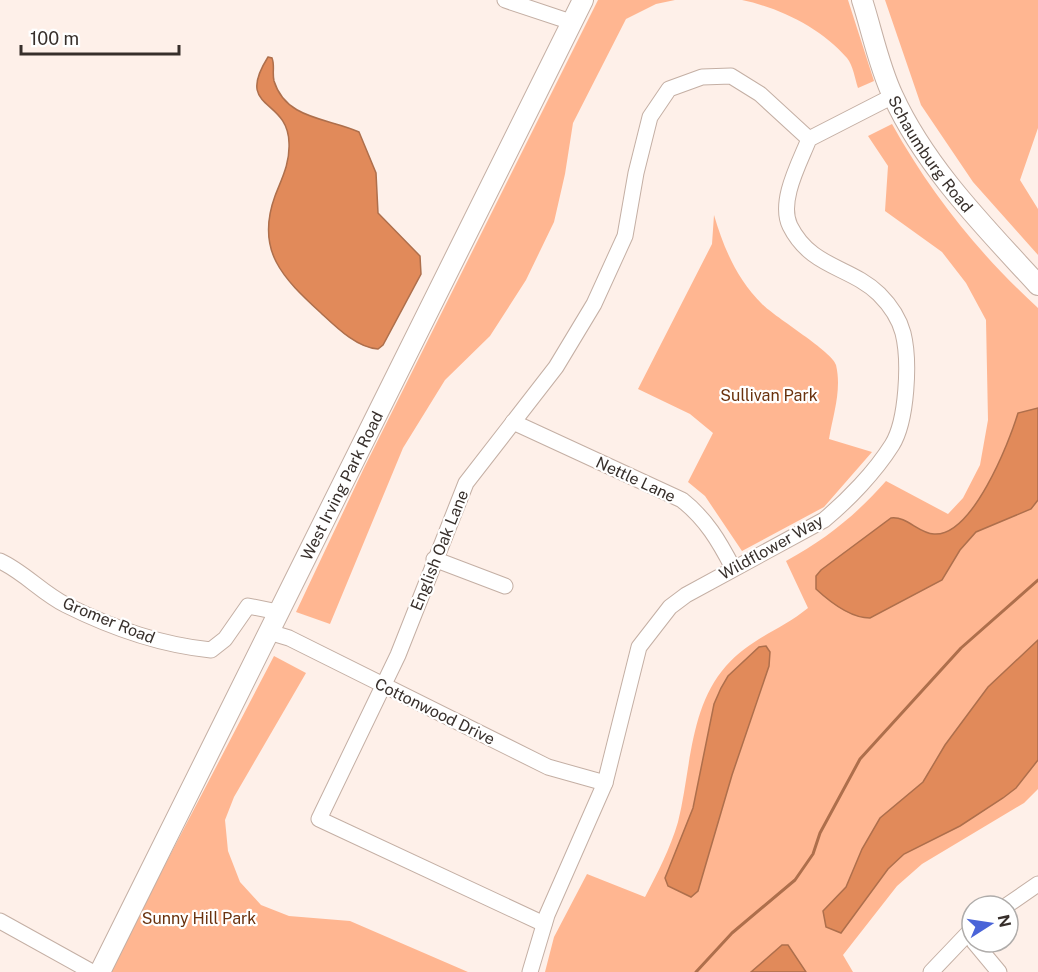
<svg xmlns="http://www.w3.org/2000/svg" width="1038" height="972" font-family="'Public Sans',sans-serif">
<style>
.green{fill:#ffb691}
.water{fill:#e18a5a;stroke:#ae6f4c;stroke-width:1.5}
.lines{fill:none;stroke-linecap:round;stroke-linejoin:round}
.stream{stroke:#ae6f4c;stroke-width:3}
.minor-casing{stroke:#c4afa4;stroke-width:17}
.major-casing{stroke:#c4afa4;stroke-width:22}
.minor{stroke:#fff;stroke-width:15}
.major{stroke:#fff;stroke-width:20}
.labels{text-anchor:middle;stroke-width:4.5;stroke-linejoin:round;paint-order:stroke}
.street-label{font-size:16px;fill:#372f2b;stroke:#fff}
.park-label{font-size:16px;fill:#6a320e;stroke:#fff}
</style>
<rect width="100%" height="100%" fill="#fef0e9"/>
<g class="green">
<polygon points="598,0 675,0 656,4 626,19 573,123 565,174 554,222 526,280 490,336 445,380 403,448 330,624 296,612 364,468"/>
<path d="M 742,0 L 848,0 L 874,81 L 858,88 C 855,79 853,65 847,58 C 821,28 780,8 742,0 Z"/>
<polygon points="885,0 1038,0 1038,128 1020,180 1038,209 1038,255 973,182 921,105"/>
<path d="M 892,124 C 931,194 979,254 1038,308 L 1038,789 L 1024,803 L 922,864 L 897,886 L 843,955 L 853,972 L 545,972 L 554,937 L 587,874 L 645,897 C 658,872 670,849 678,822 C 691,770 689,708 726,666 C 751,638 781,630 808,608 L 786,561 C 826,539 855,516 886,481 L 948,514 L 963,498 L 980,465 L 988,420 L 986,320 L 966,283 L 942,252 L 885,211 L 888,166 L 868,136 Z"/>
<path d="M 714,215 C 724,249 737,279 762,304 C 776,318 833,352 836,365 C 842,390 833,415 829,439 L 872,452 L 824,507 L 742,551 L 705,496 L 688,482 L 713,433 L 690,414 L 638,389 L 712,244 Z"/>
<polygon points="274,656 306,673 234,797 225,820 228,851 240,882 261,905 289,916 350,921 468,972 109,972"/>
</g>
<g class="water">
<path d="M 268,57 L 272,58 C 275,65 272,73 274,81 C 286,120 329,118 359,132 L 376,173 L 378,213 L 420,256 L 421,274 L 383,345 L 378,349 C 357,348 336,327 321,313 C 283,278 255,251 275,196 C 282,178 290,163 289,143 C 288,97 234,111 268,57 Z"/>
<path d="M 1038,408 L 1038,500 L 1031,509 L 976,532 L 960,550 L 942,580 L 870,618 C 850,618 830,602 816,589 L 816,576 L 821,570 L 891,518 C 907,516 918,533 934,534 C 972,537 1009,443 1018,413 Z"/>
<polygon points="1038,640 1038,760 1016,788 1003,798 960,826 904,854 888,869 841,933 826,927 823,911 846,887 862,849 880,818 923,782 945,745 988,687"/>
<polygon points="766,646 770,652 769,666 732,775 698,891 691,897 668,886 665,878 693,808 714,704 721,688 728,676 759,647"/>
<polygon points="782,945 788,945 806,972 751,972"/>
</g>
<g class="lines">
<polyline class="stream" points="696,972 732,933 795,880 813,854 820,833 860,759 961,648 1038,580"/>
<defs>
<g id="minor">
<polyline points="505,0 571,22"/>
<path d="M 513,422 L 682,500 C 706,519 719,541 733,568"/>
<polyline points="434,559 505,586"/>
<path d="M 0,561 C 24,572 42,593 66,605 C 110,627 161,645 211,650 L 225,639 L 248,606 L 278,612"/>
<polyline points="269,632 289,638 548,767 605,783"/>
<polyline points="1006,906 1038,884"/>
<polyline points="0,921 92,972"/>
<polyline points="544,924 319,819 398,655 466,483 556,367 594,304 625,236 636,173 650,117 669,89 702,77 731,76 760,94 809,139"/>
<polyline points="974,942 999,972"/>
<path d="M 530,972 L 547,915 L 605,783 L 639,647 L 670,607 L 686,595 L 824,520 C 848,500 875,472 892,445 C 907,421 910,361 903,333 C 899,318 890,305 879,294 C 850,266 811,268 790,226 C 778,201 800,162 809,139 L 893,96"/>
<polyline points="931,972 972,929"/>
</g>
<g id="major">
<path id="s1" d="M 862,0 C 872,31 879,67 893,96 C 926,168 985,227 1038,285"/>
<path id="s2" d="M 100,972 L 583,0"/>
</g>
</defs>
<use href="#minor" class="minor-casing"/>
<use href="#major" class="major-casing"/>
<use href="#minor" class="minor"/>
<use href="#major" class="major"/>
</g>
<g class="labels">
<g class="street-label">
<text dy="6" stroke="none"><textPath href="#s1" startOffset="170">Schaumburg Road</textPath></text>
<text transform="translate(636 479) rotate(25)" y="6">Nettle Lane</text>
<text dy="6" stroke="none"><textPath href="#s2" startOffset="543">West Irving Park Road</textPath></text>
<text transform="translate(771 547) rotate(-29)" y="6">Wildflower Way</text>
<text transform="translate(439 550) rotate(-68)" y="6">English Oak Lane</text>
<text transform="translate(109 620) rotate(22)" y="6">Gromer Road</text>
<text transform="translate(435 711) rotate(26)" y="6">Cottonwood Drive</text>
</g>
<g class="park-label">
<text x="769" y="401">Sullivan Park</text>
<text x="199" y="924">Sunny Hill Park</text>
</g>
</g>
<g transform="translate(990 924) rotate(78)"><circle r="28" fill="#ffffff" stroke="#afacaa" stroke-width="1.5"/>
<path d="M0-4.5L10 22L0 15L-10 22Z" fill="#4a64d8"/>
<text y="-9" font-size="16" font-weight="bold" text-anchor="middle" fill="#372f2b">N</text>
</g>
<path d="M21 45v9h158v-9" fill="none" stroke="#372f2b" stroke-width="3"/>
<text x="30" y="45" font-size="18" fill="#372f2b" stroke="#ffffff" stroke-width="4.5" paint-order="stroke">100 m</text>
</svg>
